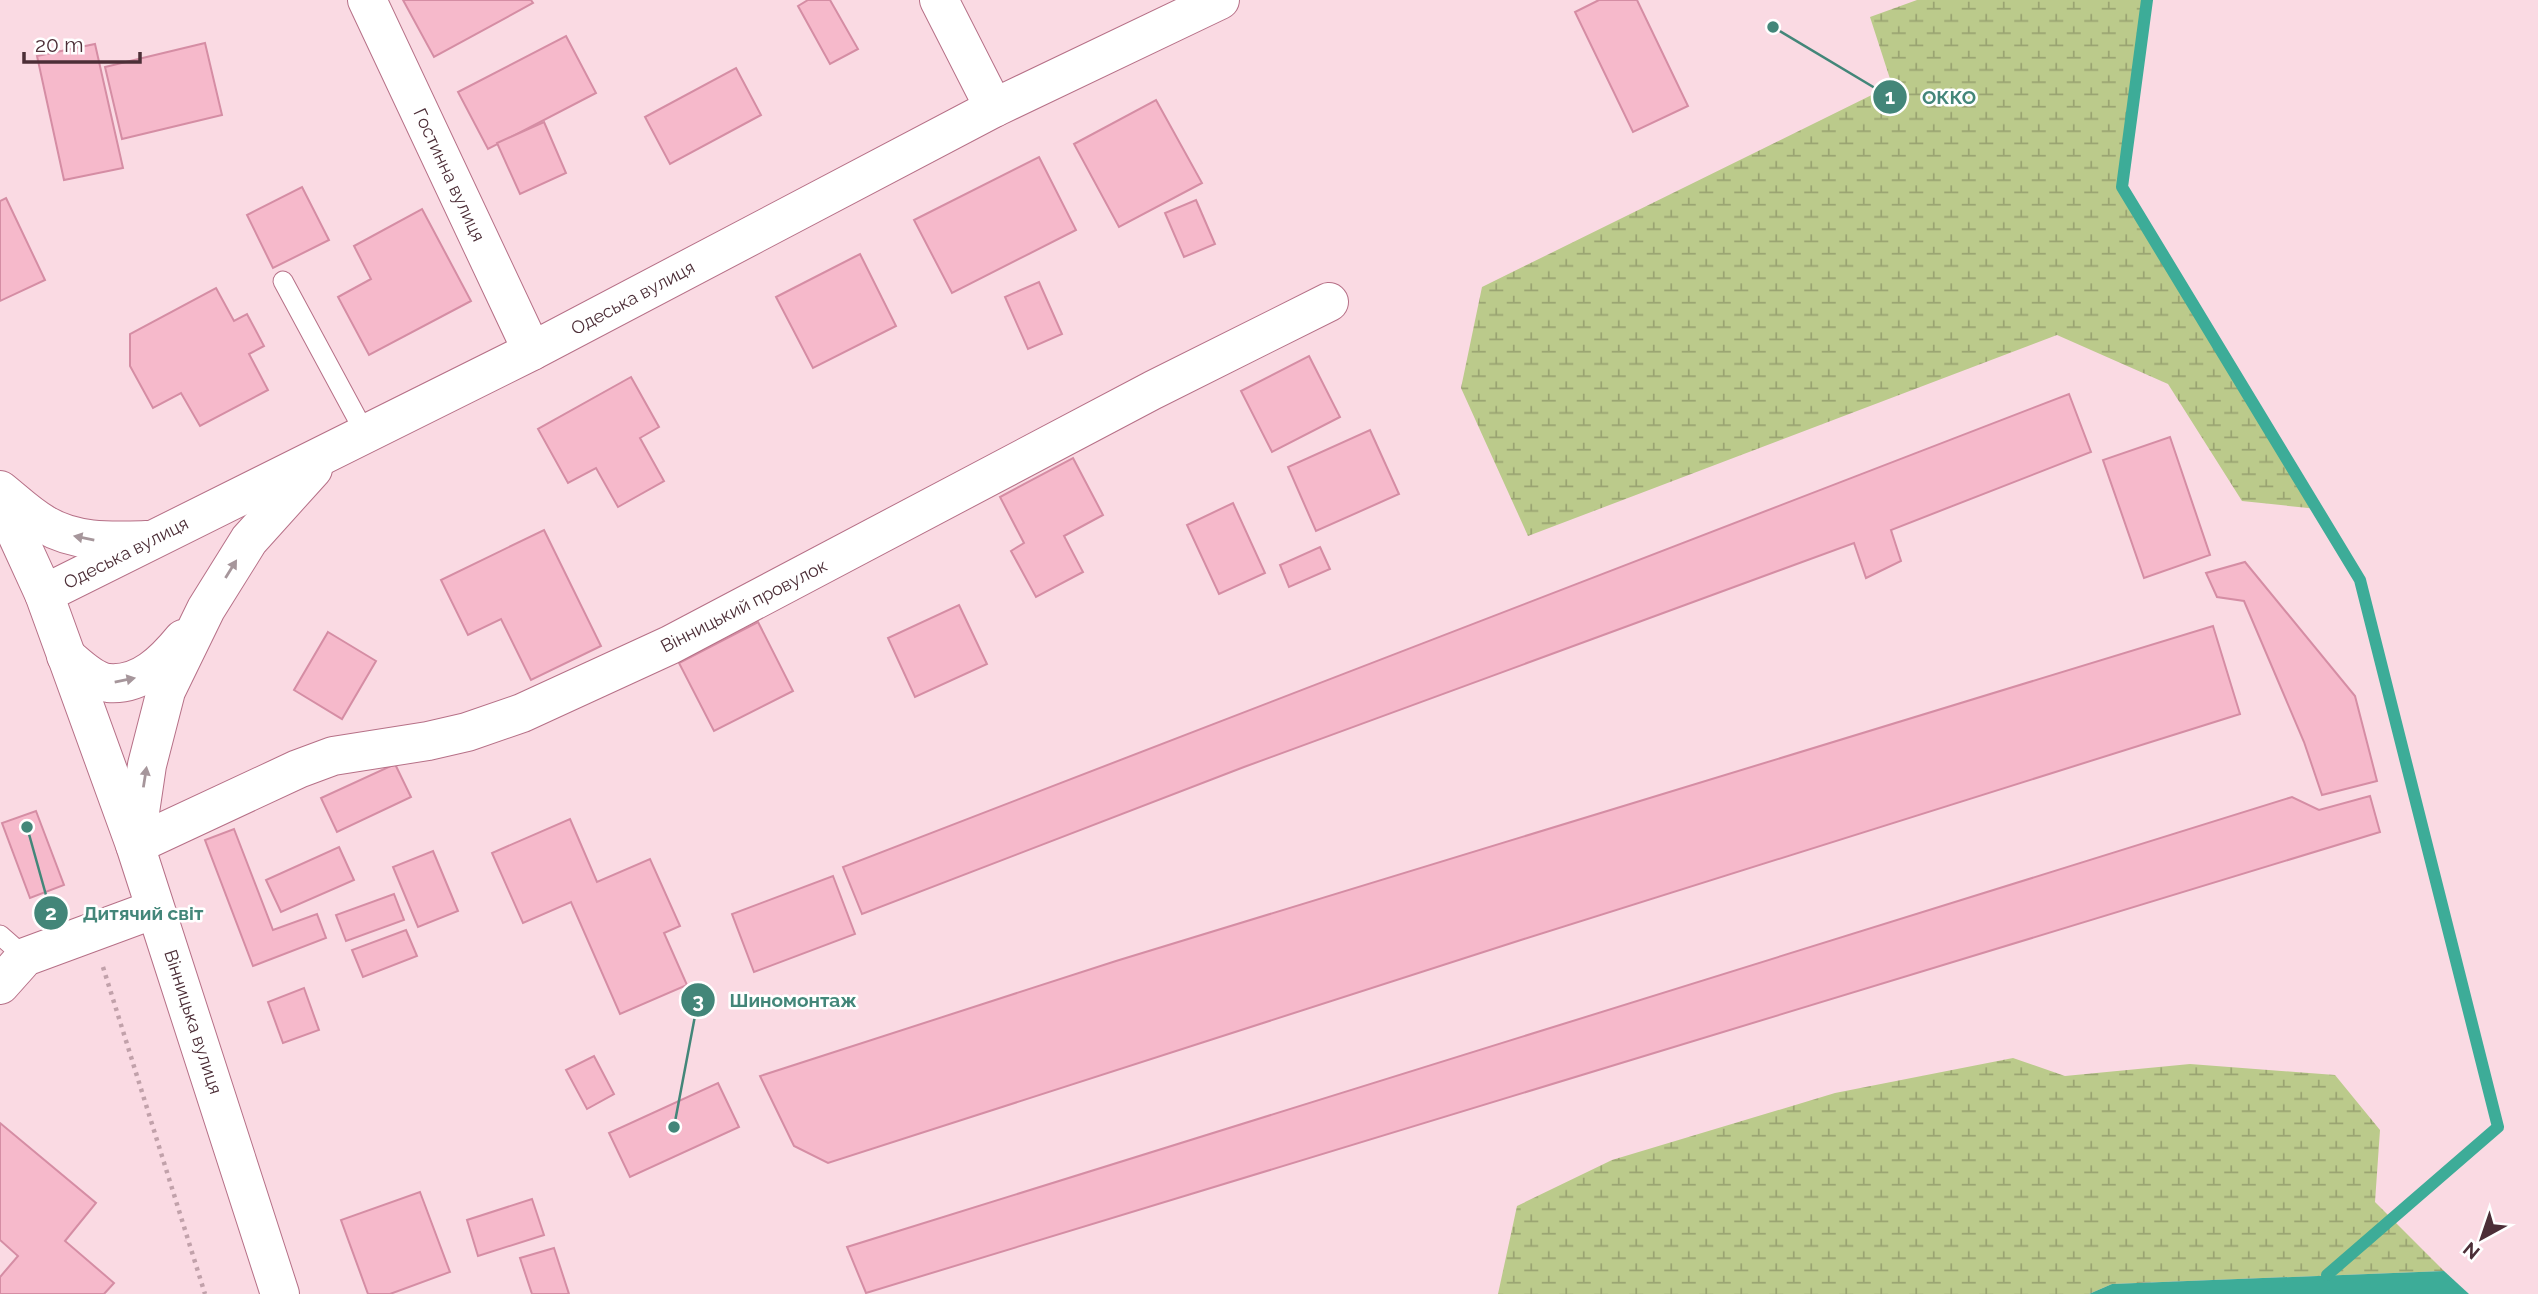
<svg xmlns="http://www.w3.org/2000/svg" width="2538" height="1294" font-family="Raleway,sans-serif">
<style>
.wetland{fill:url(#wetland-marsh)}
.water{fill:#3dac98}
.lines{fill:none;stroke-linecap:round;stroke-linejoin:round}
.stream{stroke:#3dac98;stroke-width:12}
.building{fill:#f6b9cb;stroke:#d58da4;stroke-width:2}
.service-casing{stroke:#b67087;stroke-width:21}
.minor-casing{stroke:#b67087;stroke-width:40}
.secondary-casing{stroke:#b67087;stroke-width:40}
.primary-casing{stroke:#b67087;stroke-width:40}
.path{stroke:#c1a1aa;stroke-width:4.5;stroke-dasharray:3.5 5;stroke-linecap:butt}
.service{stroke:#fff;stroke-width:19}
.minor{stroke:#fff;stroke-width:38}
.secondary{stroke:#fff;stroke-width:38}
.primary{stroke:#fff;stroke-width:38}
.oneway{fill:#a6969b}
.labels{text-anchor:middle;stroke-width:5;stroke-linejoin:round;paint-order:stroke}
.street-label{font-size:18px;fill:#4c2e37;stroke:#fff}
.leader{fill:none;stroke:#438679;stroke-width:2.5}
.callout-dot{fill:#438679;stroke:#fff;stroke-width:2.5}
.mark-label{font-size:21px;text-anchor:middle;font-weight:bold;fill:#fff}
.callout-label{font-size:19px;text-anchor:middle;font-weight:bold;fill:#438679;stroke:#fff;stroke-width:5;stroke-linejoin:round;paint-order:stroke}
</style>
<defs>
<pattern id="wetland-marsh" width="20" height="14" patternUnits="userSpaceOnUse" patternTransform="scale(1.75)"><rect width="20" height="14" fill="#bbca8b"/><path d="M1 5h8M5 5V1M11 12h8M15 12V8" fill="none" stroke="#9aa472"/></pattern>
</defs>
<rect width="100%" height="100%" fill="#fadae3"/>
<g class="wetland">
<polygon points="1917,0 2147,0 2122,187 2318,509 2242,501 2168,384 2057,335 1528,536 1461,388 1482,287 1892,85 1870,17"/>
<polygon points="2013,1058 2065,1076 2190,1064 2335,1075 2380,1130 2375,1202 2444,1271 2112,1284 2089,1294 1498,1294 1517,1206 1612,1160 1835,1093"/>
</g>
<polygon class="water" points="2444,1271 2469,1294 2089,1294 2112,1284"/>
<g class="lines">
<polyline class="stream" points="2147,0 2122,187 2360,580 2498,1127 2327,1275"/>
</g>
<g class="building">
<polygon points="403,0 531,0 533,3 434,57"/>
<polygon points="808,0 830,0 858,49 830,64 798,6"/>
<polygon points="1599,0 1637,0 1688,106 1633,132 1575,12"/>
<polygon points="566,36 596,93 488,149 458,92"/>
<polygon points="205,43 222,115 122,139 105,67"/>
<polygon points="95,44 123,168 64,180 37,56"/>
<polygon points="736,68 761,115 670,164 645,117"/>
<polygon points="1156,100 1202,183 1119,227 1074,144"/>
<polygon points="544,122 566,173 520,194 497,143"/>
<polygon points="1039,157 1076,230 952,293 914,220"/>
<polygon points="302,187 329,240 273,268 247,215"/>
<polygon points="6,198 45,280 0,301 0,201"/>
<polygon points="1196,200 1215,244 1184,257 1165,213"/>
<polygon points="422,209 471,301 369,355 338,297 371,279 354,246"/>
<polygon points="860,254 896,326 813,368 776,297"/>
<polygon points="1039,282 1062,334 1028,349 1005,297"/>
<polygon points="216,288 234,321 247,314 264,346 249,354 268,390 200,426 181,393 153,408 130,366 130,334"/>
<polygon points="1309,356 1340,417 1272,452 1241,391"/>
<polygon points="631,377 659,427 640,438 664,481 618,507 596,468 568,483 538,429"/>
<polygon points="2069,394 2091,452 1891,530 1901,561 1866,578 1854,543 1244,767 862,914 843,867"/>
<polygon points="1370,430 1399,494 1316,531 1288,467"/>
<polygon points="2170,437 2210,555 2144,578 2103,460"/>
<polygon points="1073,458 1103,515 1064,536 1083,572 1036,597 1011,551 1024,543 1000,497"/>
<polygon points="1233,503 1265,573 1219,594 1187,525"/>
<polygon points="544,530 601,646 531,680 501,619 468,635 441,580"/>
<polygon points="1320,547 1330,569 1289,587 1280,565"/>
<polygon points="2245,562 2355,696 2377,781 2322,795 2304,742 2244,601 2217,597 2206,573"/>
<polygon points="959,605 987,664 915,697 888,638"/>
<polygon points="758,622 793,691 714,731 679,663"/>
<polygon points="2213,626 2240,714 1524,939 828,1163 794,1146 760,1076 1116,961"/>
<polygon points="328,632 376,661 342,719 294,690"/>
<polygon points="395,764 411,797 337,832 321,798"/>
<polygon points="2370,796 2380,832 866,1293 847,1247 2292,797 2319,810"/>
<polygon points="36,811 64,885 30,898 2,823"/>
<polygon points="570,819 597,882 650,859 680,926 664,933 687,985 620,1014 571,902 523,923 492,853"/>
<polygon points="234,829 273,930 317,914 326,938 253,966 205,840"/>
<polygon points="339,847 354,880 281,912 266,880"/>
<polygon points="433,851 458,911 418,927 393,867"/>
<polygon points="833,876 855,934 754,972 732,914"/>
<polygon points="394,894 404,920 346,941 336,915"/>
<polygon points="406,930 417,956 363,977 352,950"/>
<polygon points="304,988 319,1030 283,1043 268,1002"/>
<polygon points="594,1056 614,1094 587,1109 566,1070"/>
<polygon points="718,1083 739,1127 630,1177 609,1133"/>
<polygon points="0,1123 96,1203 65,1241 114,1283 104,1294 0,1294 0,1277 18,1256 0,1240"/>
<polygon points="420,1192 450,1272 390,1294 368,1294 341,1220"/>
<polygon points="532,1199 544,1235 478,1256 467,1220"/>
<polygon points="554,1248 569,1294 532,1294 520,1258"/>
</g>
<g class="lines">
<defs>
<g id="service">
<polyline points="283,281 365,433"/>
<polyline points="0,935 25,957"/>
</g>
<g id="minor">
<polyline points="367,0 532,351"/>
<polyline points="939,0 994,108"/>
<polyline points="135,845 298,769 333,756 428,741 467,732 522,713 670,645 1153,390 1329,302"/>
<polyline points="0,985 25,957 155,909"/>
</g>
<polyline id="secondary" points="0,498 44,594"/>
<g id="primary">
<path d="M 0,490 C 14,501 28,515 44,524 C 75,543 112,541 146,540"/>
<path d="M 66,656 C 78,666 92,681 108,683 C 141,686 165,661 183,639"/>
<polyline points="136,839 147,765 166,691 206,609 249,540 313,469"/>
<polyline points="280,1294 135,845 44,594 532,351 994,108 1220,0"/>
</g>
</defs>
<use href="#service" class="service-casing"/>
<use href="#minor" class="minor-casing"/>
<use href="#secondary" class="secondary-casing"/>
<use href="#primary" class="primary-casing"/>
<polyline class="path" points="103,967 205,1294"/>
<use href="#service" class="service"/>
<use href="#minor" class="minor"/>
<use href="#secondary" class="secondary"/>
<use href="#primary" class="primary"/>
</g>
<defs><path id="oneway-solid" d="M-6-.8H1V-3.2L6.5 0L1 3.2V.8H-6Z" transform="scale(1.75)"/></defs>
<g class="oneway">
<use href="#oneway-solid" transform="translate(84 538) rotate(-169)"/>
<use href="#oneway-solid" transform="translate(231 569) rotate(-58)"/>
<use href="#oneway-solid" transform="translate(125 680) rotate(-11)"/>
<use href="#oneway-solid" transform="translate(145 777) rotate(-81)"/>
</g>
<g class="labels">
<g class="street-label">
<text transform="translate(449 175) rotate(65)" y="6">Гостинна вулиця</text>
<text transform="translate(633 298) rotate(-28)" y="6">Одеська вулиця</text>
<text transform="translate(126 553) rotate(-27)" y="6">Одеська вулиця</text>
<text transform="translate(744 606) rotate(-27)" y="6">Вінницький провулок</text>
<text transform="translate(193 1022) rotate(72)" y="6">Вінницька вулиця</text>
</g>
</g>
<path class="leader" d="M1773 27L1890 97M27 827L51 913M674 1127L698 1000"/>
<g class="callout-dot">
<circle cx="1773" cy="27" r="7"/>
<circle cx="27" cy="827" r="7"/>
<circle cx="674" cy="1127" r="7"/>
<circle cx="1890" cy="97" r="18"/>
<circle cx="51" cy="913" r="18"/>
<circle cx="698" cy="1000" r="18"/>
</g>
<g class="mark-label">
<text x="1890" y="104">1</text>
<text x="51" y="920">2</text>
<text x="698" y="1008">3</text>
</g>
<g class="callout-label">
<text x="1949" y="104">ОККО</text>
<text x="143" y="920">Дитячий світ</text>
<text x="793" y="1007">Шиномонтаж</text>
</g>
<g transform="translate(2482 1238) rotate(220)" stroke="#ffffff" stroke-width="5" paint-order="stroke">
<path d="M0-5L12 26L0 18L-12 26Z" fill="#4c2e37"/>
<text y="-10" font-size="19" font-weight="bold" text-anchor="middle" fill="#4c2e37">N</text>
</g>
<path d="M24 52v10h116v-10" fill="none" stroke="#4c2e37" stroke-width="3.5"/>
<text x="35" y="52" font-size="21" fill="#4c2e37" stroke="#ffffff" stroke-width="5" paint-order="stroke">20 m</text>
</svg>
